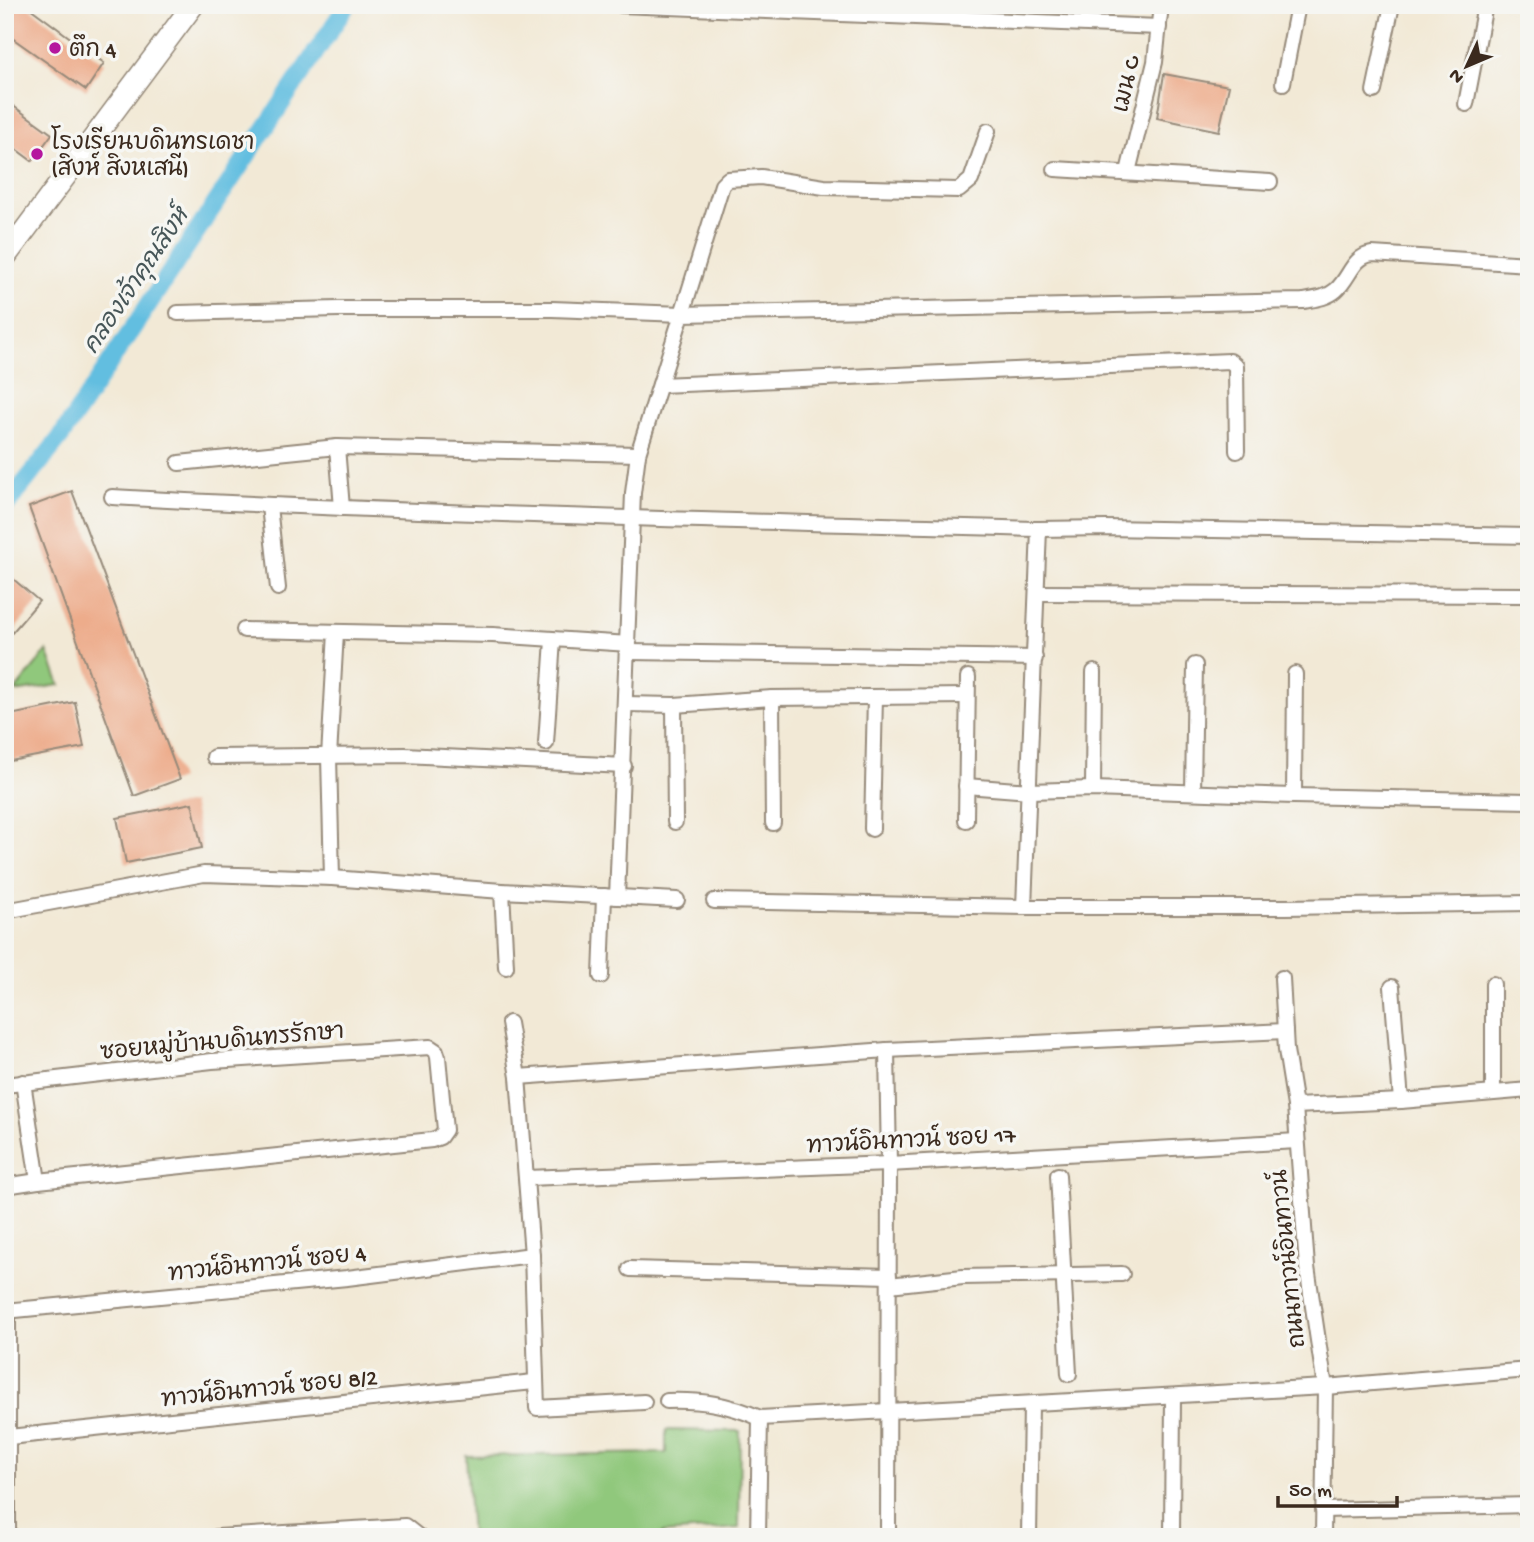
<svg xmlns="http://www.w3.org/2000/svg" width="1534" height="1542" font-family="'Gochi Hand','Playpen Sans Thai',sans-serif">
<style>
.green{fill:#90c87b;stroke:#66794c;stroke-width:2}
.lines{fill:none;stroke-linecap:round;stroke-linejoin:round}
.canal{stroke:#62bee0;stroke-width:18}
.building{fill:#edac8b}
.street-casing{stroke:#968a7a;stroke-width:18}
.secondary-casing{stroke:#968a7a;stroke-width:24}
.street{stroke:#fff;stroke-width:14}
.secondary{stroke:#fff;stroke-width:21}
.poi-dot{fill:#b5179e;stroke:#f6f6f2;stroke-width:2.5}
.labels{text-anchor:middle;stroke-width:7;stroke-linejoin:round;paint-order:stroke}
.poi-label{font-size:23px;fill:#3b2a1e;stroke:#f6f6f2;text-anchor:start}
.street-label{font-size:23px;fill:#3b2a1e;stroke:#f6f6f2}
.water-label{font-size:24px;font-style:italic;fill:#475658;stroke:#f6f6f2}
</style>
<rect width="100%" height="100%" fill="#f6f6f2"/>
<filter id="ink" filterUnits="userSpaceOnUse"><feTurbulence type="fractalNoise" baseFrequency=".0143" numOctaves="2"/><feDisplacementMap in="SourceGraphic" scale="14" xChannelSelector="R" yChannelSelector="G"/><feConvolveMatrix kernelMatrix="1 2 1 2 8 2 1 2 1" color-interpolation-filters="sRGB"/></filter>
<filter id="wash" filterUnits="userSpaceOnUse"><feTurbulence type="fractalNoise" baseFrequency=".00686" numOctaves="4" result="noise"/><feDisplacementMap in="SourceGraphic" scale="28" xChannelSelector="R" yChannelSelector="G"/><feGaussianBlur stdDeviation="1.57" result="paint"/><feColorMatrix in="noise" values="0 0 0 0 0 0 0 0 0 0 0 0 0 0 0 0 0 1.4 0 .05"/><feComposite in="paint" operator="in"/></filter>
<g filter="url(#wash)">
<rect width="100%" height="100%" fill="#f2e9d6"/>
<g class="green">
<polygon points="47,651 60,685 14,692"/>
<polygon points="666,1430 740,1431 739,1528 662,1533 661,1537 471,1537 466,1456 666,1453"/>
</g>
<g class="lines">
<polyline class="canal" points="5,507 60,438 347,5"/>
</g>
<g id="blocks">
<g class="building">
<polygon points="5,5 26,5 104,63 86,90 5,33"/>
<polygon points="1164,74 1229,86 1219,131 1157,118"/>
<polygon points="5,100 52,134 32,161 5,141"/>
<polygon points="72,491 180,779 134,796 29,507"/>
<polygon points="5,572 39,601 5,641"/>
<polygon points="75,702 84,747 5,762 5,716"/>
<polygon points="192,803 202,848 126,863 117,818"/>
</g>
</g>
</g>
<g filter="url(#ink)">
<use href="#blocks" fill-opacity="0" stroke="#968a7a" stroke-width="2"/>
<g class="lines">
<defs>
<g id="street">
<polyline points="621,5 1159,27"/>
<polyline points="1283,83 1298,5"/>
<polyline points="1374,91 1392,5"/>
<polyline points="1466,104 1485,5"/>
<polyline points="1055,169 1270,182"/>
<polyline points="1128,172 1155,62 1161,5"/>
<polyline points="178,313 338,309 552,309 682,314 722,185 728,179 761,177 824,187 959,190 971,180 988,131"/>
<polyline points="660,385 1230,361 1236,366 1237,451"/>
<polyline points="337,447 342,508"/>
<polyline points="179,463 337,447 638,454"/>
<path d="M 112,497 C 421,514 730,521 1039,529 L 1106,528 L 1529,536"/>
<polyline points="269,506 278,588"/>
<polyline points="1037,593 1529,595"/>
<polyline points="244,630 493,635 629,644"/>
<polyline points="629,652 1035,658"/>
<polyline points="772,698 773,823"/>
<polyline points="626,704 674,705 772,698 967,696"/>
<polyline points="674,705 675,822"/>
<polyline points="546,743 553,640"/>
<polyline points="214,757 405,755 624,766"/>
<polyline points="966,786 1030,791 1093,789 1294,796 1529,801"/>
<polyline points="1093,789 1094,672"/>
<polyline points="1193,792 1195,665"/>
<polyline points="1294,796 1295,674"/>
<polyline points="966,820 968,677"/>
<polyline points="872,829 875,697"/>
<polyline points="332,878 329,757 336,632"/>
<polyline points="502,891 506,967"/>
<path d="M 617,897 L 633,493 L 638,454 L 682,314 L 1303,301 C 1315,299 1327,298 1336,290 C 1350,278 1352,257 1372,254 L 1529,264"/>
<polyline points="714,901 1024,907 1286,907 1529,903"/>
<polyline points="1024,907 1039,529"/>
<polyline points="5,911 204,874 332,878 502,891 677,900"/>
<polyline points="601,976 604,896"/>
<polyline points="1282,978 1286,1050 1295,1106 1307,1267 1325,1387 1323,1537"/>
<polyline points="1493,984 1493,1092"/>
<polyline points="1392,987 1401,1101"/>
<polyline points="509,1023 518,1077 532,1255 537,1408 644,1402"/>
<polyline points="887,1050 889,1164 888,1537"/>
<polyline points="518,1077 887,1050 1285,1031"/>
<polyline points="23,1082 38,1181"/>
<polyline points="5,1085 212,1061 430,1047 436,1051 438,1057 445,1130 440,1137 432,1140 38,1181 5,1186"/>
<polyline points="1295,1106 1401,1101 1529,1090"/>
<polyline points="1058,1175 1069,1374"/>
<polyline points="527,1178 889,1164 1297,1141"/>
<polyline points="630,1269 889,1276"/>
<polyline points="889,1285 963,1277 1122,1274"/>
<polyline points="8,1310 8,1537"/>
<polyline points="5,1311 347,1278 532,1255"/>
<path d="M 667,1401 C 702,1400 728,1404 760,1418 L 1325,1387 L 1529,1370"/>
<polyline points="9,1437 534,1382"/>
<polyline points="1323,1510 1529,1505"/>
<polyline points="217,1537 405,1526 419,1537"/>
<polyline points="758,1537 760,1418"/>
<polyline points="1029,1537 1031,1404"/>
<polyline points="1172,1537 1173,1396"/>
</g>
<polyline id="secondary" points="5,257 193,5"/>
</defs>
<use href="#street" class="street-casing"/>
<use href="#secondary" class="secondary-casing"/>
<use href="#street" class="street"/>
<use href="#secondary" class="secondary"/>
</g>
</g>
<g class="poi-dot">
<circle cx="55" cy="48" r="7"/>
<circle cx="37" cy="154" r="7"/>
</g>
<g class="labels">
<g class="poi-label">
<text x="69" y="56">ตึก 4</text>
<text x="51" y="149">โรงเรียนบดินทรเดชา<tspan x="51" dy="26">(สิงห์ สิงหเสนี)</tspan></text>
</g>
<g class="street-label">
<text transform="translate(1125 84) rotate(-77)" y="8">เมน C</text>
<text transform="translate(222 1040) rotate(-5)" y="8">ซอยหมู่บ้านบดินทรรักษา</text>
<text transform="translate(911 1139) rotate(-3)" y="8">ทาวน์อินทาวน์ ซอย 17</text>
<text transform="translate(1287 1259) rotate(-96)" y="8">ถนนทาวน์อินทาวน์</text>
<text transform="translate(267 1262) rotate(-6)" y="8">ทาวน์อินทาวน์ ซอย 4</text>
<text transform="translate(269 1387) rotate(-6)" y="8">ทาวน์อินทาวน์ ซอย 8/2</text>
</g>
<g class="water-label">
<text transform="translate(135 280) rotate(-56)" y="8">คลองเจ้าคุณสิงห์</text>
</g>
</g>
<rect width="1534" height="1542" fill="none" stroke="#f6f6f2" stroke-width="28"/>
<g transform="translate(1467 66) rotate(226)" stroke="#f6f6f2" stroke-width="5" paint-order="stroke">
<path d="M0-5L12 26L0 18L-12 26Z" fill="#3b2a1e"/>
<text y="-10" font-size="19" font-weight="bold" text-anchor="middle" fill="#3b2a1e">N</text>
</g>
<path d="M1278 1496v10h119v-10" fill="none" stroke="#3b2a1e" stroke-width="3.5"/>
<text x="1289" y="1496" font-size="21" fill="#3b2a1e" stroke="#f6f6f2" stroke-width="5" paint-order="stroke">50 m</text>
</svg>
